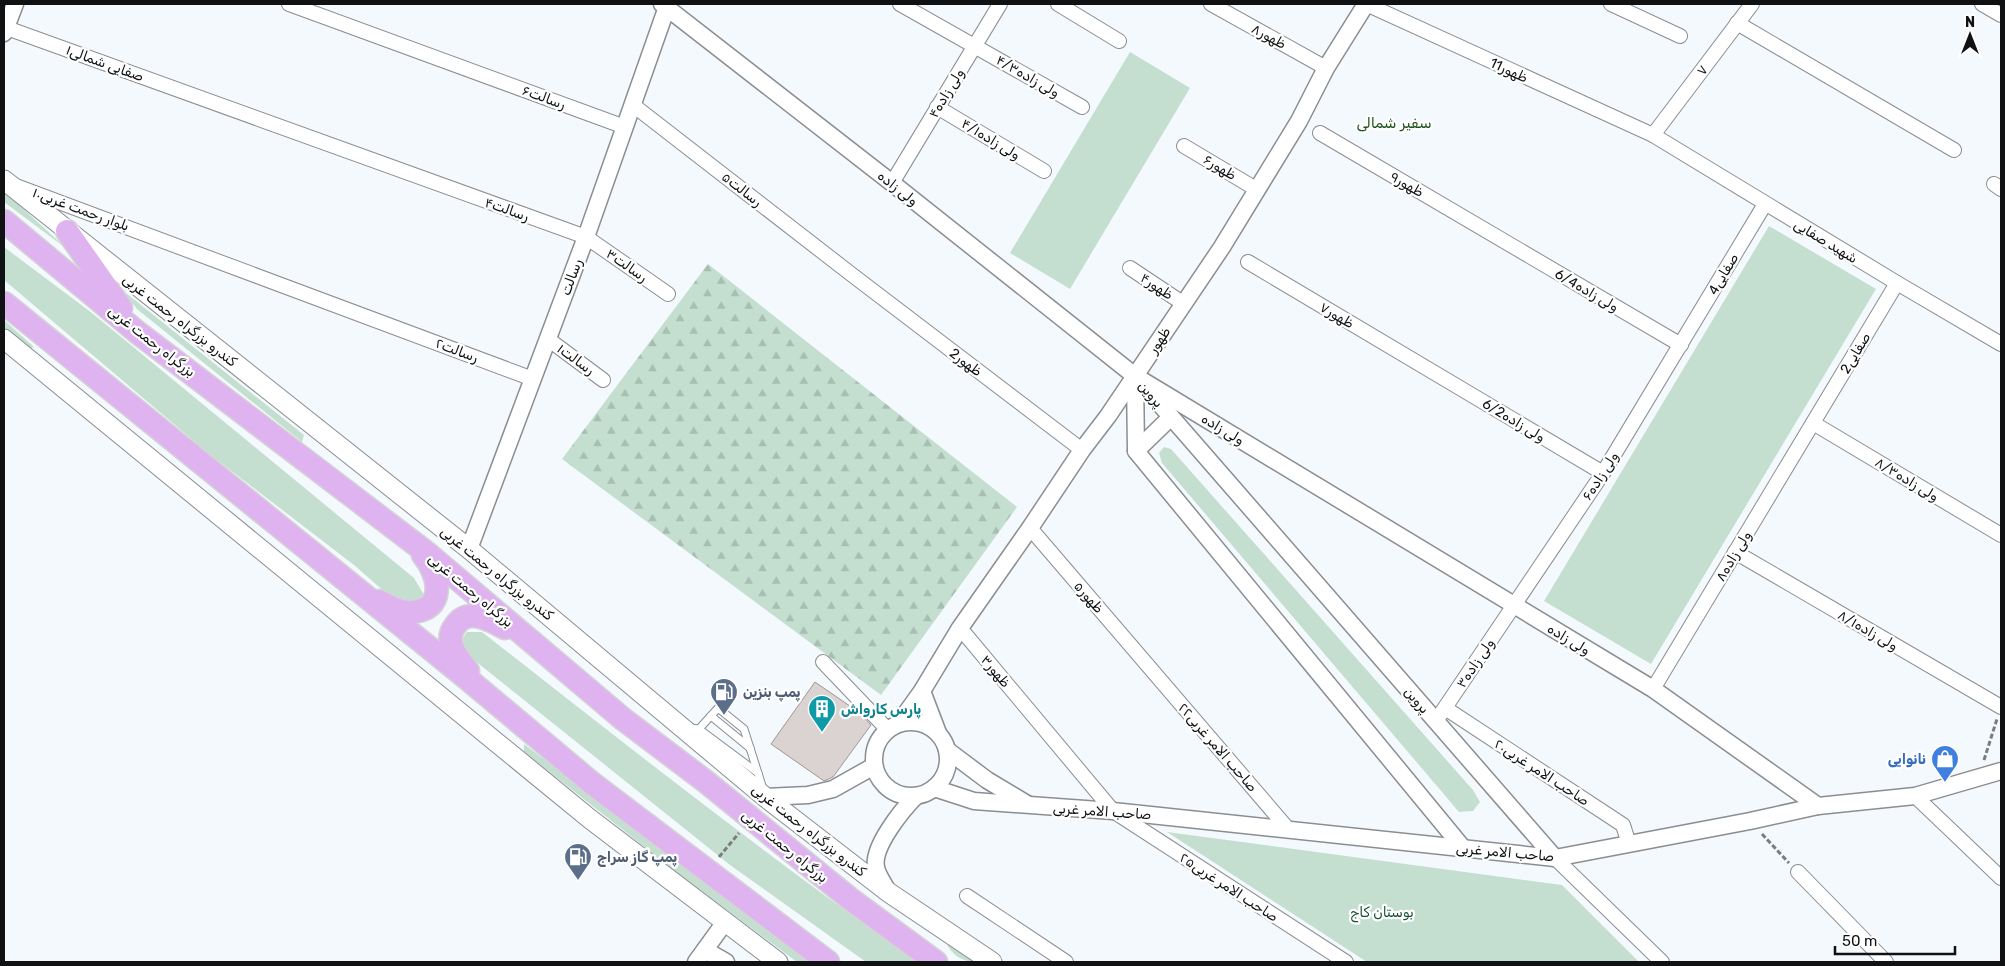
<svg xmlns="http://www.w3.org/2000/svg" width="2005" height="966" font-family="Rubik,'Noto Naskh Arabic',sans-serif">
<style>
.green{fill:#c4dfd0}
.forest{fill:url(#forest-firs)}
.building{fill:#dad3d2;stroke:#9e9796}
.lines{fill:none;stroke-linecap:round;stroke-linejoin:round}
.service-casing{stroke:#8a8e92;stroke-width:9}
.minor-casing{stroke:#8a8e92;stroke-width:16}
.tertiary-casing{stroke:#8a8e92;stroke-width:19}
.secondary-casing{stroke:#8a8e92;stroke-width:21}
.trunk-casing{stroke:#d4d4d4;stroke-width:25}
.path{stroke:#797d7f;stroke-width:3;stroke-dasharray:5 2.5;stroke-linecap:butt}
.service{stroke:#fff;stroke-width:7}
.minor{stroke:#fff;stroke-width:14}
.tertiary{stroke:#fff;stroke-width:16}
.secondary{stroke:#fff;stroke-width:19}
.trunk{stroke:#deb3f0;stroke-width:22}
.labels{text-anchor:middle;stroke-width:4.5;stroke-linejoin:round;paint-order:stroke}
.street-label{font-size:14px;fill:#0f1112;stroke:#fff}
.service-label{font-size:14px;font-weight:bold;fill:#4e5e75;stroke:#fff;text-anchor:start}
.culture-label{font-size:14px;font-weight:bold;fill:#0d838f;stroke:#fff;text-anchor:start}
.shop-label{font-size:14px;font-weight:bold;fill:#366cbe;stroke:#fff;text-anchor:end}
.park-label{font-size:14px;fill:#155037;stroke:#fff}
.neighbourhood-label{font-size:15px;fill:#1f521d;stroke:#fff}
</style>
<defs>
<pattern id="forest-firs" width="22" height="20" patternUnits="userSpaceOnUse" patternTransform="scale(1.25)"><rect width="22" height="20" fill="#c4dfd0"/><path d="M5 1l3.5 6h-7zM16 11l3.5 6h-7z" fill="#a7beb2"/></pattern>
</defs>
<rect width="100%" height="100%" fill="#f4f9fd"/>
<g class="green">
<polygon points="1130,52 1190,88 1070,289 1010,253"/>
<polygon points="4,191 6,193 67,249 4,202"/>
<polygon points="1769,226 1876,289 1651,664 1544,601"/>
<polygon points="4,247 92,313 414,578 424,595 419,602 411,605 393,599 354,565 208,453 4,280"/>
<polygon points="121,289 304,435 302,442 137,309"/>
<polygon points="4,320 34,347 28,349 4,330"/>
<polygon points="1164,447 1171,449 1473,790 1480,802 1473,811 1459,812 1162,463 1159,453"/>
<path d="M 467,632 L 482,632 C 625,744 768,857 917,962 L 866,962 L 730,865 L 464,652 L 461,640 Z"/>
<polygon points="524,744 810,962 797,962 675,871 524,752"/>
<polygon points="1167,832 1562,885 1639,962 1367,962"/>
<path d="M 946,942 L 976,962 C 963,962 951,955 946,942 Z"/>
</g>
<polygon class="forest" points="708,264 1017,507 881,695 562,459"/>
<polygon class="building" points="815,682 860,713 871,725 833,777 824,781 771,744"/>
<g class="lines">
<defs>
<g id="service">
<polyline points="711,716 750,748"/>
<polyline points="690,728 699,729 718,708 744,729 763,789"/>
<polyline points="699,729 758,773"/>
</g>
<g id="minor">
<polyline points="289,4 625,127"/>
<polyline points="900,4 1082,107"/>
<polyline points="1058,4 1119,41"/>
<polyline points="1211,4 1326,68"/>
<polyline points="1366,4 1653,135 1897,283 2001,344"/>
<polyline points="1611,4 1680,36"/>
<polyline points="1982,4 2001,15"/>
<polyline points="1737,23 1954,150"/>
<polyline points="4,27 586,237 668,294"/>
<polyline points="633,105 851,274 1082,450"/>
<polyline points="937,107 1044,171"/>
<polyline points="1320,133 1681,345"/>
<polyline points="1653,135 1752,4"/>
<polyline points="1184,146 1256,189"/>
<polyline points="892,183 1000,4"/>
<polyline points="1994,184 2001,189"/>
<polyline points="16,186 533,379"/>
<polyline points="1248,262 1603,473"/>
<polyline points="1130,268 1184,304"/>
<polyline points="548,339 603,380"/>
<polyline points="1813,423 2001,535"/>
<polyline points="1030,528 1288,829"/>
<polyline points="1735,552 2001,707"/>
<polyline points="960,628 1113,811 1346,962"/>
<polyline points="823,662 888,730"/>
<polyline points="1653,689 1897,283"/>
<polyline points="1445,708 1623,825 1629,844"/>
<polyline points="1436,721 1603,473 1765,204"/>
<polyline points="1915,796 2001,878"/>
<polyline points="1555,858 1662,962"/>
<polyline points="1798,872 1886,962"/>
<polyline points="967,896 1066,962"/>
</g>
<g id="tertiary">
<polyline points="662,4 892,183 1135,376 1653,689 1818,806"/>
<polyline points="4,33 15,4"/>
<polyline points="1135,376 1136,451 1463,848"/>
<polyline points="1146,388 1555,858"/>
<polyline points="1136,451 1171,417"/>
<polyline points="469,549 586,237 668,4"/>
<polyline points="922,691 938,733"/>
<circle cx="911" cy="759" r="37"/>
<polyline points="899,723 922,691 960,628 1030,528 1082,450 1108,416 1222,247 1299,121 1326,68 1366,4"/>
<polyline points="947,750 987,780 1027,804"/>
<polyline points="934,788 974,801 1113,811 1555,858 1750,821 1818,806 1915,796 2001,771"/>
<polyline points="765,797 808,795 833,789 874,766"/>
<path d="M 888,892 C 885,885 877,875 876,867 C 872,847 902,810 916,796"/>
<polyline points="705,950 726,962"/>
<polyline points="696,962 725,922"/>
</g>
<g id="secondary">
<polyline points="4,180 469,549 765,797 888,892 992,962"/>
<polyline points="4,339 590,819 778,962"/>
</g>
<g id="trunk">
<polyline points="4,221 137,332 427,553 623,719 705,781 849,898 936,962"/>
<polyline points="67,231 121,308"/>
<polyline points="4,303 464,676 593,784 828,962"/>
<path d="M 379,601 C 388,606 399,612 409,612 C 447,612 440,575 423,555"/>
<path d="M 468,671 C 458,659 443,641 455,626 C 459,620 465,616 472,616 C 483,615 495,623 505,628"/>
</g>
</defs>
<use href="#service" class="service-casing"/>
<use href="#minor" class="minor-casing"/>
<use href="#tertiary" class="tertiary-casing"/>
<use href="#secondary" class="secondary-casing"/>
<use href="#trunk" class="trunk-casing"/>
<g class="path">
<polyline points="1984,760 1997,719"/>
<polyline points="1762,834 1789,863"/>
<polyline points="719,857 739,833"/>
</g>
<use href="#service" class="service"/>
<use href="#minor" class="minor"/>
<use href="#tertiary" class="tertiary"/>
<use href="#secondary" class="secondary"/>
<use href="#trunk" class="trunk"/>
</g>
<defs>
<symbol id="fuel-pin" viewBox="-11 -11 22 30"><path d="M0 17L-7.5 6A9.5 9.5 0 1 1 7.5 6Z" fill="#5c6f8a" stroke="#fff"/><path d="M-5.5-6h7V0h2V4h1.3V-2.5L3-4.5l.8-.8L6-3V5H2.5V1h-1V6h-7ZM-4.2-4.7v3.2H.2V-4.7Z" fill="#fff"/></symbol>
<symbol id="building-pin" viewBox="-11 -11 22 30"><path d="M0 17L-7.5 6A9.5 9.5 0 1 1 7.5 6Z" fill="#0f9aa8" stroke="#fff"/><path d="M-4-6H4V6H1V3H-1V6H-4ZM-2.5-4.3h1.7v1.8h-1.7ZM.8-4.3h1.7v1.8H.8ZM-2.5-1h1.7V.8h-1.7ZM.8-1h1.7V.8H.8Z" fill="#fff"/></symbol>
<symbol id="shop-pin" viewBox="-11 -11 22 30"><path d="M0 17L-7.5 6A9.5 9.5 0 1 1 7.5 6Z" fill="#3f7fe0" stroke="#fff"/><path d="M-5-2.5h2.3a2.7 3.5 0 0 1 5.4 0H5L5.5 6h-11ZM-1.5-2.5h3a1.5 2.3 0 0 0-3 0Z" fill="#fff"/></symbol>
</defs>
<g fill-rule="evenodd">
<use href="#fuel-pin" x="708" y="676" width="32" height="43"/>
<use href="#building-pin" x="806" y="693" width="32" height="43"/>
<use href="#shop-pin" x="1929" y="743" width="32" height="43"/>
<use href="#fuel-pin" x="562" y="841" width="32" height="43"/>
</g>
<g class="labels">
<g class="street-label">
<text transform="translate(1269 36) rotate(29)" y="5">ظهور۸</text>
<text transform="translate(105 63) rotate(20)" y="5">صفایی شمالی۱</text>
<text transform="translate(1509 70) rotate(25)" y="5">11ظهور</text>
<text transform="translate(1702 70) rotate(-53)" y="5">۷</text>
<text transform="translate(1028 76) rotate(30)" y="5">ولی زاده۴/۳</text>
<text transform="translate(946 93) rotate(-59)" y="5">ولی زاده۴</text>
<text transform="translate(544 97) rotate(20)" y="5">رسالت۶</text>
<text transform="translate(991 139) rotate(31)" y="5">ولی زاده۴/۱</text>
<text transform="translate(1220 167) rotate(31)" y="5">ظهور۶</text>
<text transform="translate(1407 184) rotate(30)" y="5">ظهور۹</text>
<text transform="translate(898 188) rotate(38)" y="5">ولی زاده</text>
<text transform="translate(742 189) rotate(38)" y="5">رسالت۵</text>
<text transform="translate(81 209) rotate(20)" y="5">بلوار رحمت غربی۱۰</text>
<text transform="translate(507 209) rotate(19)" y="5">رسالت۴</text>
<text transform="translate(1826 241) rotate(31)" y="5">شهید صفایی</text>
<text transform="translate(627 265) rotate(35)" y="5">رسالت۳</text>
<text transform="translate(1723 274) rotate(-59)" y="5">4صفایی</text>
<text transform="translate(571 277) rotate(-70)" y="5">رسالت</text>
<text transform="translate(1157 286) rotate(34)" y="5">ظهور۴</text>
<text transform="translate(1587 290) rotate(30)" y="5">6/4ولی زاده</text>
<text transform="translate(1337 315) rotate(31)" y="5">ظهور۷</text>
<text transform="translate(180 320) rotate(38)" y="5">کندرو بزرگراه رحمت غربی</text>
<text transform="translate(1159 340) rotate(-56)" y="5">ظهور</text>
<text transform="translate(152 341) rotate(38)" y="5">بزرگراه رحمت غربی</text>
<text transform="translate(457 350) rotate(21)" y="5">رسالت۲</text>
<text transform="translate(1855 353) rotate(-59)" y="5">2صفایی</text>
<text transform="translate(576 359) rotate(36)" y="5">رسالت۱</text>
<text transform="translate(966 362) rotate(37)" y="5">2ظهور</text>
<text transform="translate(1151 394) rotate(49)" y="5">پروین</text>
<text transform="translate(1514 420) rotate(31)" y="5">6/2ولی زاده</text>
<text transform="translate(1223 429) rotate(31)" y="5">ولی زاده</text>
<text transform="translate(1600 476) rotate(-57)" y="5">ولی زاده۶</text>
<text transform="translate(1907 479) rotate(31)" y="5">ولی زاده۸/۳</text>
<text transform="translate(1733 556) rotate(-59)" y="5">ولی زاده۸</text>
<text transform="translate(497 573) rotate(39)" y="5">کندرو بزرگراه رحمت غربی</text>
<text transform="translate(471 590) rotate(40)" y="5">بزرگراه رحمت غربی</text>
<text transform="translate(1089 597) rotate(49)" y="5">ظهور۵</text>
<text transform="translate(1868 630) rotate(30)" y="5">ولی زاده۸/۱</text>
<text transform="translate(1569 639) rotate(31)" y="5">ولی زاده</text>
<text transform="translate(1475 663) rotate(-56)" y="5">ولی زاده۳</text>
<text transform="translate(996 671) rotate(50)" y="5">ظهور۳</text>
<text transform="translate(1417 700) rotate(49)" y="5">پروین</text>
<text transform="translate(1218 747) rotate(49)" y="5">صاحب الامر غربی٢٢</text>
<text transform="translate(1542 772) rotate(33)" y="5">صاحب الامر غربی۲۰</text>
<text transform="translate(1102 811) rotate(4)" y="5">صاحب الامر غربی</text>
<text transform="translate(809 830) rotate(38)" y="5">کندرو بزرگراه رحمت غربی</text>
<text transform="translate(785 846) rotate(39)" y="5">بزرگراه رحمت غربی</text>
<text transform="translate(1505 852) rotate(5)" y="5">صاحب الامر غربی</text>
<text transform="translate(1229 887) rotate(33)" y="5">صاحب الامر غربی۲۵</text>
</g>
<g class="service-label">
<text x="743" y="697">پمپ بنزین</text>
<text x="597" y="862">پمپ گاز سراج</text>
</g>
<g class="culture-label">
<text x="841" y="714">پارس کارواش</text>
</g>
<g class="shop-label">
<text x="1926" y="764">نانوایی</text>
</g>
<g class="park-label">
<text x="1382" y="917">بوستان کاج</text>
</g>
<g class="neighbourhood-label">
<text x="1394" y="128">سفیر شمالی</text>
</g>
</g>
<rect width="2005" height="966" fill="none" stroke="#0f1112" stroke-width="10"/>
<g transform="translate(1970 35)" stroke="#ffffff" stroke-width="4" paint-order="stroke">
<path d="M0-4L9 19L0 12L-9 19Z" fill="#0f1112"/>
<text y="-8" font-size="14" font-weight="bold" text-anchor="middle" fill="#0f1112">N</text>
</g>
<path d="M1835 946v8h120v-8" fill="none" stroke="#0f1112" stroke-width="2.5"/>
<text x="1842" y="946" font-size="15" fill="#0f1112" stroke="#ffffff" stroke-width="4" paint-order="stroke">50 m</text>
</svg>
